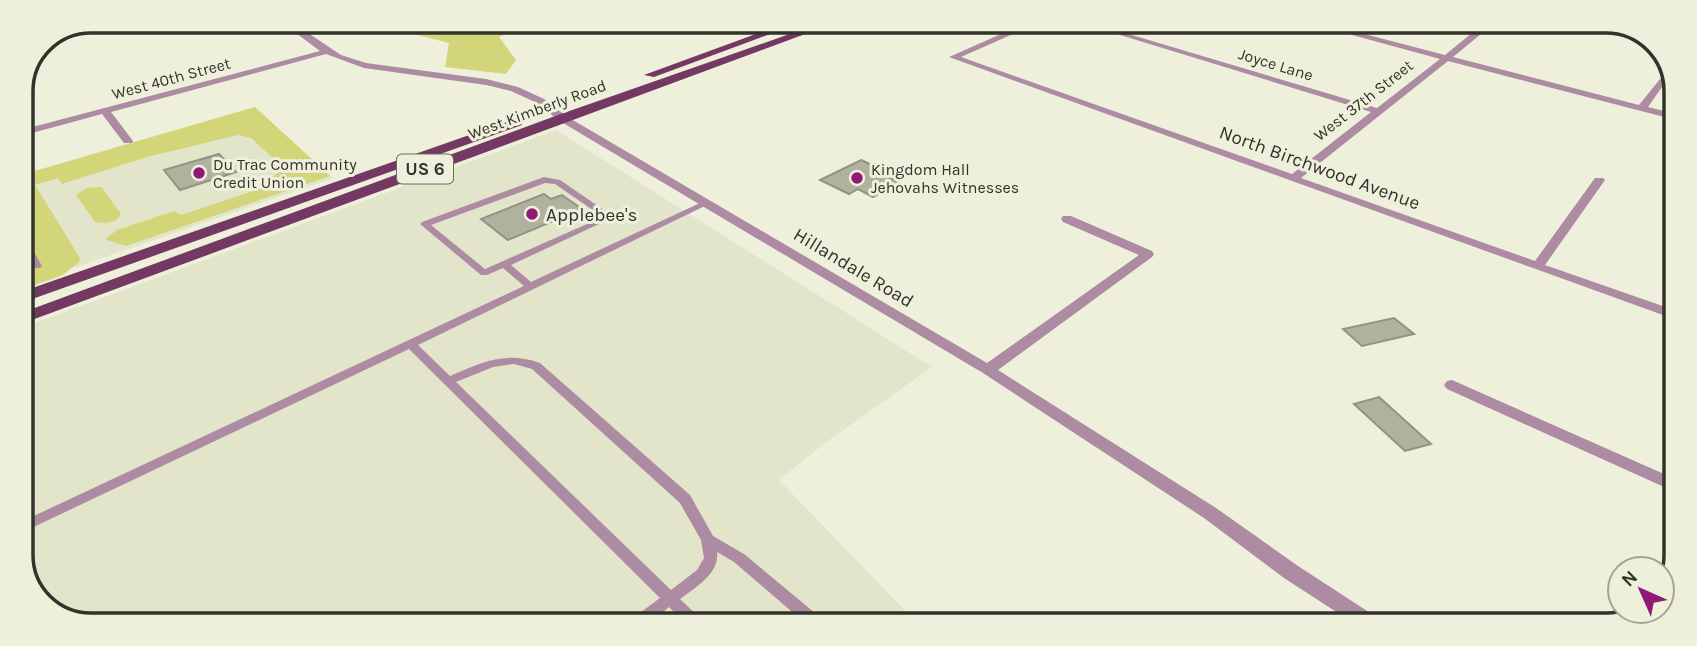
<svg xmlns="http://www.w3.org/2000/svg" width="1697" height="646" font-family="Karla,sans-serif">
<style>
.built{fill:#e3e5ca}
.green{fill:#d2d679}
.building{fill:#b0b19e;stroke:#929481;stroke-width:2}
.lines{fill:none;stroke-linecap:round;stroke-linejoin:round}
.service{fill:#ad8ba2;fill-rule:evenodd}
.minor{fill:#ad8ba2;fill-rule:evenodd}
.primary{fill:#733963;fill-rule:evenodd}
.poi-dot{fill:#901977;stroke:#eef0dc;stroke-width:2.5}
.labels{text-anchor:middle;stroke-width:6;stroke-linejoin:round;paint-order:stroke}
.far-street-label{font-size:16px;fill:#32332b;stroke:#eef0dc}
.far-poi-label{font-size:16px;fill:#32332b;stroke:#eef0dc;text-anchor:start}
.shield{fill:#eef0dc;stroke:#6a6c60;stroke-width:2}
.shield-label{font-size:18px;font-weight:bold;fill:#32332b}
.street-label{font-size:19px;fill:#32332b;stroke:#eef0dc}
.poi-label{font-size:19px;fill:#32332b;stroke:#eef0dc;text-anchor:start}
.rim{fill:none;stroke:#32332b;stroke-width:3.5}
</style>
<rect width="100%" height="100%" fill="#eef0dc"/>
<g class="built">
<polygon points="255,107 333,178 21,286 21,175"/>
<polygon points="556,130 932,367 825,443 779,480 917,623 68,621 36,598 21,560 21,328"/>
</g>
<g class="green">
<polygon points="392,22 533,22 499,37 516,60 506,74 445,67 449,43 406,32"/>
<polygon points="255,107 330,176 126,246 106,240 106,238 117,230 174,211 181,215 274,184 270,179 284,168 251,138 238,135 147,157 62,184 58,178 35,185 80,258 79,262 63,275 21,290 21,175"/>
<path d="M 101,187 L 121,214 C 117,223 104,224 95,222 L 76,195 L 87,188 Z"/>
</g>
<g class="building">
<polygon points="219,154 236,172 180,190 164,170"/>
<polygon points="861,160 889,173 885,176 899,182 873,197 858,189 849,194 820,180"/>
<polygon points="544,194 551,199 562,195 582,209 508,240 481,219"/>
<polygon points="1394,318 1414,334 1362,346 1343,329"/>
<polygon points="1379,397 1431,444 1405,451 1354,404"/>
</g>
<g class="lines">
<g class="service">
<path d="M 544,177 L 560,180 L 614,217 L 511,265 L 531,282 L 702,202 L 708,202 L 709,204 L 418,345 L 450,376 C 482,362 505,351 540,363 L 690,495 L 713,536 L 744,554 L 821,618 L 823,623 L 805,623 L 734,562 L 717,552 C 720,573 695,588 680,599 L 700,618 L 702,623 L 685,623 L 669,607 L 650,623 L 631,623 L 633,618 L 660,598 L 409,349 L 21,533 L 21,522 L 524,286 L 503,268 L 487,275 L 481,275 L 420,224 L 422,222 ZM 545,183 L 555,184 L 603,217 L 485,269 L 431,225 ZM 514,364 L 532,369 L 680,503 L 701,540 L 704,558 L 697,570 L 671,590 L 456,382 L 493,367 Z"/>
<polygon points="21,235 26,238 42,266 40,268 34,268 32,266 21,246"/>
</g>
<g class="minor">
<polygon points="280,21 290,21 341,55 366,63 486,79 518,87 544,99 566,116 987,363 1139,255 1063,222 1061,219 1063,216 1071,216 1152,251 1154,254 1152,257 998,370 1216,508 1298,566 1378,618 1381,624 1355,624 1284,578 1204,518 983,373 558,120 537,103 511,91 486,85 364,68 326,54 111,112 133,141 132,143 124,143 102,114 21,136 21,130 320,51"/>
<polygon points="1026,23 1038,23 961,57 1292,174 1371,112 1081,23 1095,24 1377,108 1440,59 1312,24 1326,24 1445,55 1483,24 1492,25 1453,57 1639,105 1669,68 1671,74 1648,107 1676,114 1676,120 1448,61 1301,178 1535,261 1595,178 1603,178 1605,180 1545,265 1674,310 1674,319 949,57"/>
<path d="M 73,28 L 73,32 L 34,58 C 42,42 58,35 73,28 Z"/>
<polygon points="1452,380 1673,478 1673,491 1447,389 1444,385 1447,381"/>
</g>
<g class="primary">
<polygon points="786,23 800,23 654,77 644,75"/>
<polygon points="821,23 835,23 21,324 21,313 558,115"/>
<polygon points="518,118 522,119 522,125 21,303 21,292"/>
</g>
</g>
<g class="poi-dot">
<circle cx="199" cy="173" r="7"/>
<circle cx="857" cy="178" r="7"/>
<circle cx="532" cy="214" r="7"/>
</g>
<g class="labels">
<g class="far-street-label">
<text transform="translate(1276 64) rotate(17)" y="6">Joyce Lane</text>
<text transform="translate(171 78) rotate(-15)" y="6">West 40th Street</text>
<text transform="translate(1363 100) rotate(-38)" y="6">West 37th Street</text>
<text transform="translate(537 109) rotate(-20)" y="6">West Kimberly Road</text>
</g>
<g class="far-poi-label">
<text x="213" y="170">Du Trac Community<tspan x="213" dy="18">Credit Union</tspan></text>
<text x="871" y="175">Kingdom Hall<tspan x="871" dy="18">Jehovahs Witnesses</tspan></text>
</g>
<rect class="shield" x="397" y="154.5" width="56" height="29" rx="5"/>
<g class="shield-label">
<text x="425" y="175">US 6</text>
</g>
<g class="street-label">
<text transform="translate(1320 167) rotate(20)" y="7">North Birchwood Avenue</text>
<text transform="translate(854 267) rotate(31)" y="7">Hillandale Road</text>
</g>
<g class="poi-label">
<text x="546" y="221">Applebee's</text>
</g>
</g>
<path d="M0 0H1697V646H0ZM91 33H1606A58 58 0 0 1 1664 91V555A58 58 0 0 1 1606 613H91A58 58 0 0 1 33 555V91A58 58 0 0 1 91 33Z" fill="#eef0dc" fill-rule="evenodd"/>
<path class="rim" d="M91 33H1606A58 58 0 0 1 1664 91V555A58 58 0 0 1 1606 613H91A58 58 0 0 1 33 555V91A58 58 0 0 1 91 33Z"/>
<g transform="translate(1641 590) rotate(315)"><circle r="33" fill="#eef0dc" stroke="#a3a495" stroke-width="2"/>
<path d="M0-5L12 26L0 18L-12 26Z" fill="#901977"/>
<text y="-10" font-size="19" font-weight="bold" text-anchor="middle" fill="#32332b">N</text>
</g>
</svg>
